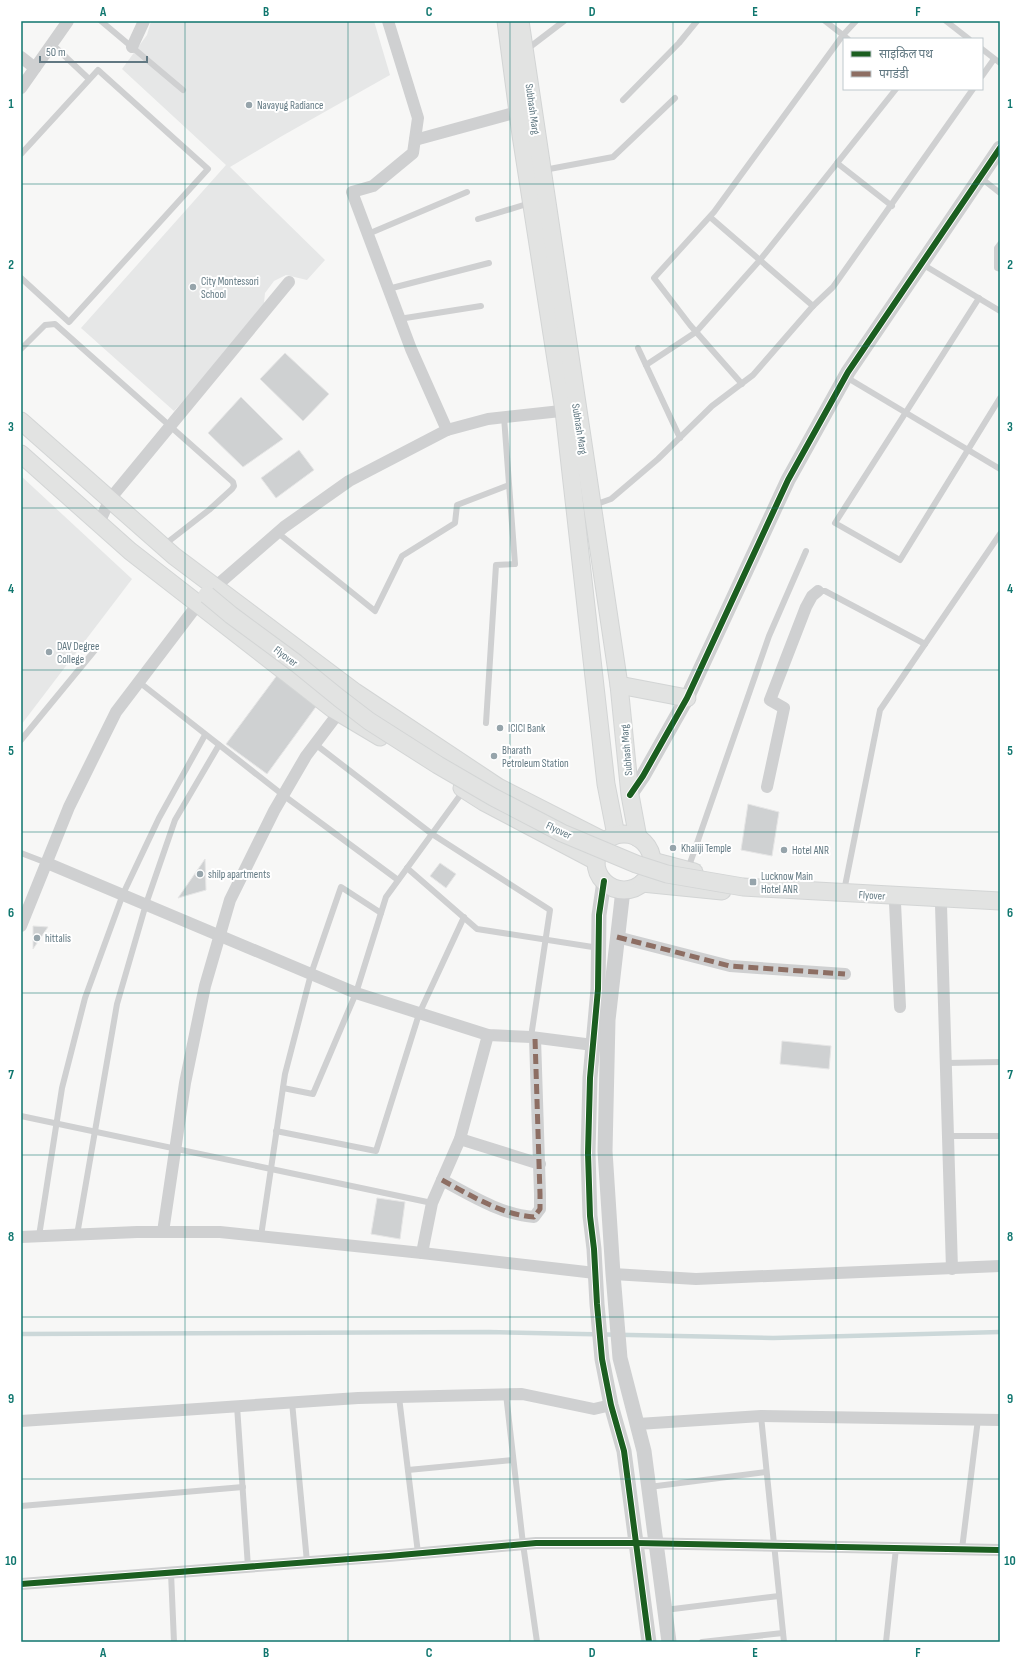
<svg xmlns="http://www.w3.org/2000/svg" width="1021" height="1663" font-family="'Sofia Sans Condensed','Noto Sans Devanagari',sans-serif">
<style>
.built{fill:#e6e7e7}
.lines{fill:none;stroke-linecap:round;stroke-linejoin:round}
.stream{stroke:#ccd8d9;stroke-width:4.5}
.building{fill:#cfd1d2;stroke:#e6e6e6}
.secondary-casing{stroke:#d3d5d5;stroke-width:19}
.service{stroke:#cfd0d1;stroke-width:6}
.minor{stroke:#cfd0d1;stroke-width:12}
.tertiary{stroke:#cfd0d1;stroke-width:15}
.secondary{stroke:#e2e3e2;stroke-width:17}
.secondary-bridge-casing{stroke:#d3d5d5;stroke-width:19;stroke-linecap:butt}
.secondary-bridge{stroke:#e2e3e2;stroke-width:17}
.quiet{stroke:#8d6e63;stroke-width:5;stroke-dasharray:10 5;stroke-linecap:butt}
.cycleway-casing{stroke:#fff;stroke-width:8}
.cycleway{stroke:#1b5e20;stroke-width:6}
.grid{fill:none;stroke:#0f766e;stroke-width:1;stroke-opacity:0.55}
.poi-dot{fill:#96a4ab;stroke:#fff;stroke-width:1.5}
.labels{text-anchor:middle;stroke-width:4;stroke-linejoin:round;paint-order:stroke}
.poi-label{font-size:11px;fill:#617882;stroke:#fff;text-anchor:start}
.street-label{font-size:11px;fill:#617882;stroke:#fff}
.neatline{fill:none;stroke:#0f766e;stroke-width:1.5}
.grid-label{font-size:13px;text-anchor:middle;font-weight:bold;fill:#0f766e}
</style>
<rect width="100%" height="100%" fill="#f7f7f6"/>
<g class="built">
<polygon points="151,21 374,21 390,75 282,136 230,167 325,260 307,280 286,275 274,281 265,293 263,313 174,411 81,328 226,165 122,69 147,35"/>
<polygon points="21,476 132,579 21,725"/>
</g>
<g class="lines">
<polyline class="stream" points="21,1334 489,1332 773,1338 1000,1332"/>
</g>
<g class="building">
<polygon points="285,353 329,394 303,421 260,379"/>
<polygon points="241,397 283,439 243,467 208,433"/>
<polygon points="299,450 314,470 276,498 261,478"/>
<polygon points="278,674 318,704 267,774 226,744"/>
<polygon points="748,804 779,812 772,856 741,850"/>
<polygon points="205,859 206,890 178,898"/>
<polygon points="440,863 456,874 446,888 430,876"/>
<polygon points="33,926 48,927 33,949"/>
<polygon points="782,1041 831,1046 829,1069 780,1064"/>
<polygon points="377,1198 405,1202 400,1239 371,1234"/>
</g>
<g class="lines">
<defs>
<g id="secondary">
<polyline points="506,21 521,135 564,411 606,784 616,835"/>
<polyline points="520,21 619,685 630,795 638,838"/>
<polyline points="21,421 174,556 355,692 498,787 604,841"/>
<polyline points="21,454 130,551 333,709 380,737"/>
<polyline points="619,685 687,698"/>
<polyline points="462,788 484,802 596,861"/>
<circle cx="624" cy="862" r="28"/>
<polyline points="652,861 694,872"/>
<polyline points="642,883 722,891"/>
</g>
</defs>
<use href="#secondary" class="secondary-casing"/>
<g class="service">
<polyline points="101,21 183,90"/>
<polyline points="825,21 848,39"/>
<polyline points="946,21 969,39"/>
<polyline points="52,44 89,79"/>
<polyline points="982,49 1000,63"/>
<polyline points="526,50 564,21"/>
<polyline points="982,76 994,59"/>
<polyline points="623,100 679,43 697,21"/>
<polyline points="21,154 98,70 208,169 69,322 21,278"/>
<polyline points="837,163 892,206"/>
<polyline points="544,170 613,157 675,98"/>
<polyline points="981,178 1000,193"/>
<polyline points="710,217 813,306"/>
<polyline points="478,219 530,203"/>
<polyline points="368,234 467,192"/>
<polyline points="1000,244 997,248 997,268 1000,269"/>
<polyline points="922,264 1000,311"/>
<polyline points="388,289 489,263"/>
<polyline points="979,298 835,523 900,560 1000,398"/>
<polyline points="399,319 481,306"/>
<polyline points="638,348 680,438"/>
<polyline points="21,349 45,325 55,324 233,482 234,486 232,489 209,510 164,545"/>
<polyline points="646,365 696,332 760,260 896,89"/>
<polyline points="846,377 1000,469"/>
<polyline points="742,384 690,325 654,278 714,212 843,35 856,21"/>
<polyline points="594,505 611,499 658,459 712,406 753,375 813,306 833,287 973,89"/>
<polyline points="278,533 375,611 402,556 455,523 457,505 509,485"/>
<polyline points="818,591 825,591 925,644"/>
<polyline points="139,682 283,795 398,880"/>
<polyline points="486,723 496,565 515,564 504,417"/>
<polyline points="21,740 95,650"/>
<polyline points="315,744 432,834 550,910 531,1037"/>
<polyline points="21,853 47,863"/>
<polyline points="407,868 477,929 599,948"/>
<polyline points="688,869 769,636 806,551"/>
<polyline points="845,886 880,710 1000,534"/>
<polyline points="946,1063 1000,1062"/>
<polyline points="283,1088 313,1094 356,993 386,897 464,790"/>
<polyline points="21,1116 432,1203"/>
<polyline points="276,1131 376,1151 419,1014 464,917"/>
<polyline points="948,1136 1000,1136"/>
<polyline points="77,1235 117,1004 146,904 175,820 219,745"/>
<polyline points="39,1236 62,1088 85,998 123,894 159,818 205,735"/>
<polyline points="261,1236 285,1074 311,974 341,887 381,913"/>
<polyline points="506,1394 523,1544 537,1642"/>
<polyline points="399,1397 418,1553"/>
<polyline points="292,1402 307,1562"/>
<polyline points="237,1406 248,1567"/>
<polyline points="761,1416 784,1642"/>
<polyline points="408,1470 513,1460"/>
<polyline points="649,1487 766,1472"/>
<polyline points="21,1506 243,1487"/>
<polyline points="962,1549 978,1419"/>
<polyline points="171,1573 174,1642"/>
<polyline points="665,1610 779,1596"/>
<polyline points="702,1642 783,1633"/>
<polyline points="886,1642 896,1548"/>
</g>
<g class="minor">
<polyline points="388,21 418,118 413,153 373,186 352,192 411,349 447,430"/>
<polyline points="132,47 144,21"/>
<polyline points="21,57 35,68"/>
<polyline points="21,88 68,21"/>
<polyline points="415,140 525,110"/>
<polyline points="99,523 110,499 289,282"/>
<polyline points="215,587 284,527 349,481 447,430 488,419 570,410"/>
<polyline points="767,787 784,708 770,700 806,607 812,596 818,591"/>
<polyline points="47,863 356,993 488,1035 531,1037 593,1045"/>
<polyline points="895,903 900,1007"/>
<polyline points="941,905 952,1269"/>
<polyline points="21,926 69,807 116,712 198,604"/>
<polyline points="617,937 730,966 845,974"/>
<polyline points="460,1139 540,1164"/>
<path d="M 442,1180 C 470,1195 502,1215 534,1217 L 540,1209 L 540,1194 L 535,1038"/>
<polyline points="163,1232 185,1083 205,986 230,900 274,811 306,756 343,707"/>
<polyline points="21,1237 137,1232 220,1232 422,1253 595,1273"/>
<polyline points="422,1253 432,1203 460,1139 488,1035"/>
<polyline points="613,1274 696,1279 1000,1266"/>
<polyline points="21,1421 358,1398 522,1394 594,1409 611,1405"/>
<polyline points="638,1424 761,1416 1000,1420"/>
<polyline points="21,1584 389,1556 536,1543 636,1543 1000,1550"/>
</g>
<g class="tertiary">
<polyline points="630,795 643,776 687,698 788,480 848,372 1000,148"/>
<polyline points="604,881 599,915 598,989 590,1078 588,1153 590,1216 594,1249 597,1304 602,1359 611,1405 624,1451 649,1642"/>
<polyline points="623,890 608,1020 605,1151 613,1274 620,1358 644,1451 669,1642"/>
</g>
<use href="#secondary" class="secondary"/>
<defs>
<polyline id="secondary-bridge" points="207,595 231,615 296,663 339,698 369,721 438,765 493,797 562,833 636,864 667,874 743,887 1000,901"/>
</defs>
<use href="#secondary-bridge" class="secondary-bridge-casing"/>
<use href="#secondary-bridge" class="secondary-bridge"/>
<g class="quiet">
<polyline points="617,937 730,966 845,974"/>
<path d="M 442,1180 C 470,1195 502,1215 534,1217 L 540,1209 L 540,1194 L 535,1038"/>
</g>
<defs>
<g id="cycleway">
<polyline points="630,795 643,776 687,698 788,480 848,372 1000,148"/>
<polyline points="604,881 599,915 598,989 590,1078 588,1153 590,1216 594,1249 597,1304 602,1359 611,1405 624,1451 649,1642"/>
<polyline points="21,1584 389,1556 536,1543 636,1543 1000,1550"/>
</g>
</defs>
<use href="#cycleway" class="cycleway-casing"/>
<use href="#cycleway" class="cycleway"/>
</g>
<path class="grid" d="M 185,21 L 185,1642M 348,21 L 348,1642M 510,21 L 510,1642M 673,21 L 673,1642M 836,21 L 836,1642M 21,184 L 1000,184M 21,346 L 1000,346M 21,508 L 1000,508M 21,670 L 1000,670M 21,832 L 1000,832M 21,993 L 1000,993M 21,1155 L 1000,1155M 21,1317 L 1000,1317M 21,1479 L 1000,1479"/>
<g class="poi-dot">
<circle cx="249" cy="105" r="4"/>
<circle cx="193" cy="287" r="4"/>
<circle cx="49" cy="652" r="4"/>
<circle cx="500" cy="728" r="4"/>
<circle cx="494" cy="756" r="4"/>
<circle cx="673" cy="848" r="4"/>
<circle cx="784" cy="850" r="4"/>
<circle cx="200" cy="874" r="4"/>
<rect x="749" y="878" width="8" height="8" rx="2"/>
<circle cx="37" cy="938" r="4"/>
</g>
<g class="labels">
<g class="poi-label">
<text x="257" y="109">Navayug Radiance</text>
<text x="201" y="285">City Montessori<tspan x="201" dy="13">School</tspan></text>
<text x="57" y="650">DAV Degree<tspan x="57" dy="13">College</tspan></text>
<text x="508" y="732">ICICI Bank</text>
<text x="502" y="754">Bharath<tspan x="502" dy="13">Petroleum Station</tspan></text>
<text x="681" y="852">Khaliji Temple</text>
<text x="792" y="854">Hotel ANR</text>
<text x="208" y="878">shilp apartments</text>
<text x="761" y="880">Lucknow Main<tspan x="761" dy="13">Hotel ANR</tspan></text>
<text x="45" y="942">hittalis</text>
</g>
<g class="street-label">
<text transform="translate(533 109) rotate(82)" y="4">Subhash Marg</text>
<text transform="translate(580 429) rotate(81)" y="4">Subhash Marg</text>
<text transform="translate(286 656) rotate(37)" y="4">Flyover</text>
<text transform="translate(626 750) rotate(-95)" y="4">Subhash Marg</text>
<text transform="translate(559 830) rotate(25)" y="4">Flyover</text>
<text transform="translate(872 895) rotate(3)" y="4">Flyover</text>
</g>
</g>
<rect width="1021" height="1663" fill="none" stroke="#ffffff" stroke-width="44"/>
<rect x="843" y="38" width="140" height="52" fill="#ffffff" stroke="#c0c9cd"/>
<rect x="851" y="51" width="20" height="6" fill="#1b5e20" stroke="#c0c9cd"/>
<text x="879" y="58" font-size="12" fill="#617882">साइकिल पथ</text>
<rect x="851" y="71" width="20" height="6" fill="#8d6e63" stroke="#c0c9cd"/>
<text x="879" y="78" font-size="12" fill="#617882">पगडंडी</text>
<path d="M40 56v6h107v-6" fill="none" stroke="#617882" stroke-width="2"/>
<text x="46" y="56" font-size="12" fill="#617882" stroke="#ffffff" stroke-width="3" paint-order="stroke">50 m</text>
<rect x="22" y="22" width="977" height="1619" class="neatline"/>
<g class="grid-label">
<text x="103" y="16">A</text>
<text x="266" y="16">B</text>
<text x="429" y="16">C</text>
<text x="592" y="16">D</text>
<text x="755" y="16">E</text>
<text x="918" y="16">F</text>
<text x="11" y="108">1</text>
<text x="1010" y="108">1</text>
<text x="11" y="269">2</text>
<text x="1010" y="269">2</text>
<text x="11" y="431">3</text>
<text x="1010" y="431">3</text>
<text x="11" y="593">4</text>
<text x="1010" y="593">4</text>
<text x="11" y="755">5</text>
<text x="1010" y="755">5</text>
<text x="11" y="917">6</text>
<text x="1010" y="917">6</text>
<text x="11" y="1079">7</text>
<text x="1010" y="1079">7</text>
<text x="11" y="1241">8</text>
<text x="1010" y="1241">8</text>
<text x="11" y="1403">9</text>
<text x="1010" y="1403">9</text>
<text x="11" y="1565">10</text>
<text x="1010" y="1565">10</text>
<text x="103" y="1657">A</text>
<text x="266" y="1657">B</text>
<text x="429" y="1657">C</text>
<text x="592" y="1657">D</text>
<text x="755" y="1657">E</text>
<text x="918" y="1657">F</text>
</g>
</svg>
